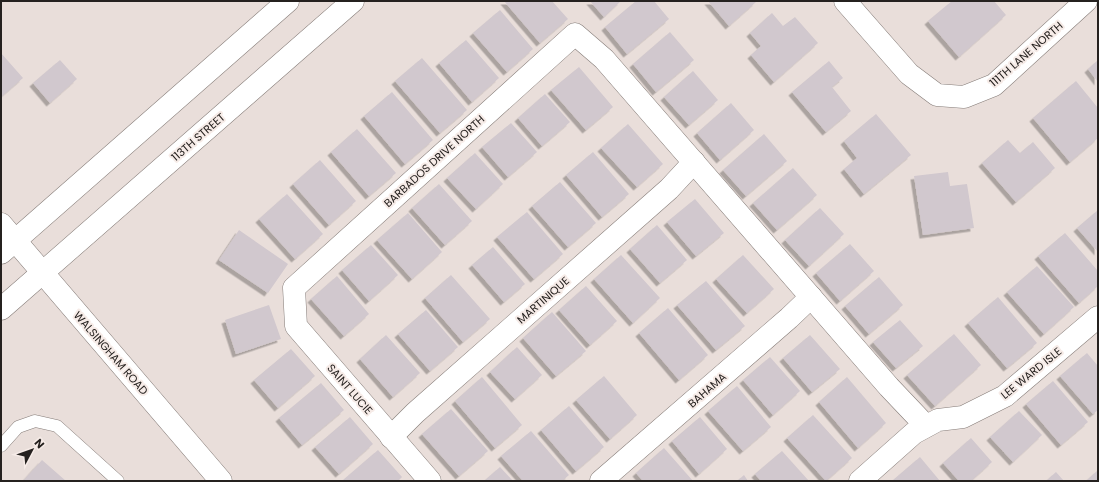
<svg xmlns="http://www.w3.org/2000/svg" width="1099" height="482" font-family="Poppins,sans-serif">
<style>
.building{fill:#d1c8ce;filter:url(#shadow)}
.lines{fill:none;stroke-linecap:round;stroke-linejoin:round}
.service-casing{stroke:#857c78;stroke-width:13}
.minor-casing{stroke:#857c78;stroke-width:23}
.tertiary-casing{stroke:#857c78;stroke-width:23}
.secondary-casing{stroke:#857c78;stroke-width:23}
.service{stroke:#fff;stroke-width:12}
.minor{stroke:#fff;stroke-width:22}
.tertiary{stroke:#fff;stroke-width:22}
.secondary{stroke:#fff;stroke-width:22}
.labels{text-anchor:middle;stroke-width:4;stroke-linejoin:round;paint-order:stroke}
.street-label{font-size:11px;fill:#25211f;stroke:#f6ebe7}
</style>
<defs>
<filter id="shadow"><feDropShadow dx="-3.5" dy="3.5" stdDeviation="0" flood-color="#0004"/></filter>
</defs>
<rect width="100%" height="100%" fill="#e9deda"/>
<g class="building">
<polygon points="504,1 552,1 568,19 540,43"/>
<polygon points="590,1 621,1 604,17"/>
<polygon points="636,1 654,1 669,19 627,54 605,27"/>
<polygon points="708,1 755,1 756,2 729,26"/>
<polygon points="952,1 994,1 1006,15 959,57 928,21"/>
<polygon points="500,10 533,49 507,72 473,33"/>
<polygon points="772,13 783,26 795,17 818,43 774,82 751,55 761,46 750,33"/>
<polygon points="670,32 694,60 656,92 633,64"/>
<polygon points="466,40 499,78 472,102 439,63"/>
<polygon points="1,53 23,78 1,97"/>
<polygon points="422,58 467,110 440,133 395,81"/>
<polygon points="60,60 77,79 50,103 33,83"/>
<polygon points="1098,60 1098,82 1088,69"/>
<polygon points="829,61 843,78 832,87 851,111 826,132 792,92"/>
<polygon points="579,67 613,107 586,130 551,90"/>
<polygon points="693,71 718,100 689,125 664,97"/>
<polygon points="1076,81 1098,108 1098,138 1070,162 1033,118"/>
<polygon points="392,92 433,140 405,164 364,116"/>
<polygon points="545,94 570,122 542,146 518,118"/>
<polygon points="731,103 754,130 720,160 697,133"/>
<polygon points="876,114 911,155 864,194 844,169 857,158 844,141"/>
<polygon points="511,123 537,152 508,177 482,147"/>
<polygon points="628,124 663,164 637,187 601,148"/>
<polygon points="357,129 396,173 369,196 331,152"/>
<polygon points="764,134 787,161 746,196 723,170"/>
<polygon points="1008,140 1020,153 1033,142 1055,168 1016,202 982,163"/>
<polygon points="593,152 629,194 602,217 566,175"/>
<polygon points="475,153 503,184 476,209 447,178"/>
<polygon points="320,160 356,201 329,225 293,184"/>
<polygon points="793,168 817,195 777,230 753,203"/>
<polygon points="948,172 950,186 967,184 974,228 923,235 914,176"/>
<polygon points="560,182 596,223 568,247 532,206"/>
<polygon points="439,184 472,221 445,245 412,208"/>
<polygon points="287,194 323,234 295,259 259,219"/>
<polygon points="695,199 724,233 696,256 667,222"/>
<polygon points="820,208 844,234 809,266 785,240"/>
<polygon points="1098,210 1098,252 1077,228"/>
<polygon points="527,212 563,254 534,279 497,237"/>
<polygon points="408,213 442,252 412,279 377,240"/>
<polygon points="657,225 687,260 660,283 630,249"/>
<polygon points="239,230 288,264 268,293 219,260"/>
<polygon points="1065,233 1098,271 1098,286 1079,303 1038,256"/>
<polygon points="850,244 874,271 840,301 816,273"/>
<polygon points="371,245 398,275 369,301 342,270"/>
<polygon points="493,247 525,284 504,302 472,265"/>
<polygon points="621,255 660,298 633,323 594,279"/>
<polygon points="743,255 774,289 747,313 716,279"/>
<polygon points="1037,266 1074,307 1044,334 1007,292"/>
<polygon points="451,275 490,319 463,342 425,298"/>
<polygon points="337,276 369,314 344,336 311,299"/>
<polygon points="879,277 903,305 869,334 845,306"/>
<polygon points="706,281 745,326 716,350 677,305"/>
<polygon points="586,286 617,321 590,345 559,310"/>
<polygon points="998,297 1037,343 1007,368 968,323"/>
<polygon points="269,305 281,339 236,354 225,320"/>
<polygon points="668,308 708,355 679,380 639,333"/>
<polygon points="426,310 458,347 430,371 398,334"/>
<polygon points="552,312 586,351 556,376 523,338"/>
<polygon points="900,320 923,346 896,368 873,342"/>
<polygon points="954,334 981,365 935,406 907,375"/>
<polygon points="386,335 420,373 393,397 360,359"/>
<polygon points="810,335 840,369 812,392 783,358"/>
<polygon points="517,347 542,375 515,399 490,372"/>
<polygon points="291,349 315,376 278,408 254,380"/>
<polygon points="1087,353 1098,366 1098,410 1093,414 1060,376"/>
<polygon points="770,357 800,391 773,415 743,380"/>
<polygon points="604,376 637,415 610,439 576,400"/>
<polygon points="482,377 522,425 495,448 455,401"/>
<polygon points="847,377 886,423 858,448 819,402"/>
<polygon points="1053,381 1088,422 1061,445 1026,404"/>
<polygon points="321,383 344,410 302,445 279,418"/>
<polygon points="737,386 771,427 743,451 708,411"/>
<polygon points="569,406 604,447 576,471 541,430"/>
<polygon points="451,409 488,451 459,476 422,434"/>
<polygon points="1019,411 1042,435 1013,462 990,437"/>
<polygon points="813,415 852,458 826,481 787,438"/>
<polygon points="350,417 373,444 339,474 315,447"/>
<polygon points="700,417 727,449 699,474 672,441"/>
<polygon points="531,431 569,475 562,481 523,481 501,456"/>
<polygon points="971,438 992,462 971,481 959,481 943,463"/>
<polygon points="664,448 693,481 643,481 636,473"/>
<polygon points="378,450 402,477 398,481 342,481"/>
<polygon points="782,451 809,481 761,481 755,474"/>
<polygon points="920,457 940,481 892,481"/>
<polygon points="42,460 66,481 23,481"/>
<polygon points="500,467 513,481 484,481"/>
<polygon points="1098,470 1098,481 1086,481"/>
<polygon points="1056,472 1064,481 1046,481"/>
<polygon points="744,475 748,481 737,481"/>
</g>
<g class="lines">
<defs>
<polyline id="service" points="1,446 18,427 35,421 57,426 118,481"/>
<g id="minor">
<polyline points="845,1 909,74 937,95 964,97 994,85 1086,1"/>
<polyline points="391,437 415,413 669,189 694,162"/>
<polyline points="430,481 296,326 294,288 575,34 604,59 889,387 926,426"/>
<polyline points="601,481 789,318 811,297"/>
<polyline points="860,481 914,433 938,420 963,417 1005,396 1098,317"/>
</g>
<polyline id="tertiary" points="1,224 221,481"/>
<g id="secondary">
<polyline points="1,253 288,1"/>
<polyline points="1,309 353,1"/>
</g>
</defs>
<use href="#service" class="service-casing"/>
<use href="#minor" class="minor-casing"/>
<use href="#tertiary" class="tertiary-casing"/>
<use href="#secondary" class="secondary-casing"/>
<use href="#service" class="service"/>
<use href="#minor" class="minor"/>
<use href="#tertiary" class="tertiary"/>
<use href="#secondary" class="secondary"/>
</g>
<g class="labels">
<g class="street-label">
<text transform="translate(1026 54) rotate(-41)" y="4">111TH LANE NORTH</text>
<text transform="translate(198 137) rotate(-41)" y="4">113TH STREET</text>
<text transform="translate(434 161) rotate(-42)" y="4">BARBADOS DRIVE NORTH</text>
<text transform="translate(543 300) rotate(-41)" y="4">MARTINIQUE</text>
<text transform="translate(111 353) rotate(49)" y="4">WALSINGHAM ROAD</text>
<text transform="translate(1031 373) rotate(-39)" y="4">LEE WARD ISLE</text>
<text transform="translate(350 389) rotate(49)" y="4">SAINT LUCIE</text>
<text transform="translate(707 390) rotate(-41)" y="4">BAHAMA</text>
</g>
</g>
<rect width="1099" height="482" fill="none" stroke="#25211f" stroke-width="4"/>
<g transform="translate(32 450) rotate(49)" stroke="#f6ebe7" stroke-width="3" paint-order="stroke">
<path d="M0-3L7 15L0 10L-7 15Z" fill="#25211f"/>
<text y="-6" font-size="11" font-weight="bold" text-anchor="middle" fill="#25211f">N</text>
</g>
</svg>
